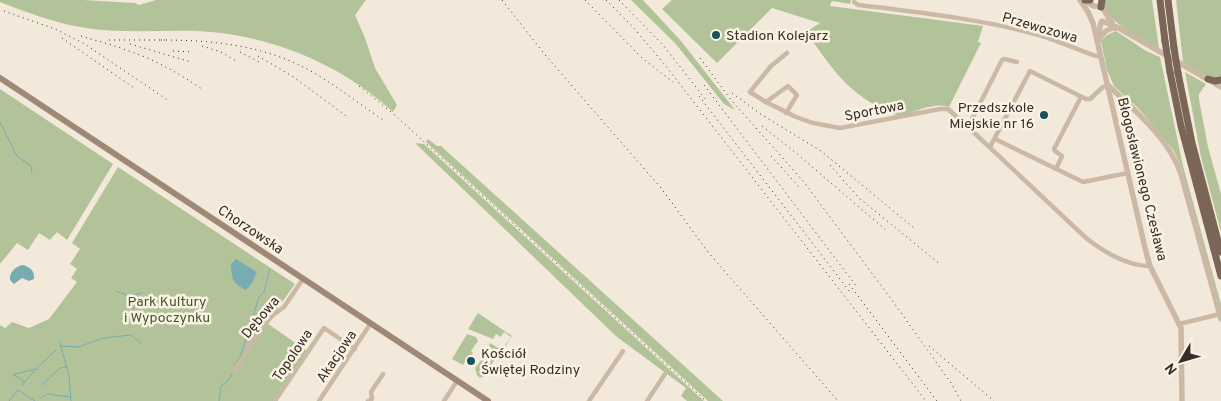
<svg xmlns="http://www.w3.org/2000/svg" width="1221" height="401" font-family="Overpass,sans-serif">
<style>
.green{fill:#b2c399}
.water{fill:#77acb2}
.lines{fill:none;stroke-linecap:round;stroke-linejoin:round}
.stream{stroke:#77acb2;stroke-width:1}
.minor{stroke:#ccb9a5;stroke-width:4.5}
.tertiary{stroke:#ccb9a5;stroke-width:5.5}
.secondary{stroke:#a08876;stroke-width:6}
.primary{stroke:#7a6557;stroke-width:7}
.rail{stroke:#372d27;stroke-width:1;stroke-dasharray:1 4;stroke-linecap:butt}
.primary-bridge{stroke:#7a6557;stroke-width:7}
.poi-dot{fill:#19535c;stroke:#fbf2e6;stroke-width:2}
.labels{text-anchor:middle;stroke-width:5;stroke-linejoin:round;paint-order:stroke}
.street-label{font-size:14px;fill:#372d27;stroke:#fbf2e6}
.poi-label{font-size:14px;fill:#372d27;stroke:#fbf2e6;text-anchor:start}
.park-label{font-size:14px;fill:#435729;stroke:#fbf2e6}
</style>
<rect width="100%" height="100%" fill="#f3e9da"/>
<g class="green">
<path d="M 0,0 L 83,0 L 135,3 L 139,5 L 156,0 L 366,0 L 355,15 L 365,38 L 375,68 L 397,105 L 393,112 C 340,63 268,34 197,31 C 158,30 118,34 80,27 C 52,22 26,12 0,2 Z"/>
<polygon points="631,0 643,0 681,41 735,110 724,104 675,43"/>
<path d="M 672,0 L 851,0 L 850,4 L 832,1 L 830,6 L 983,26 L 978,42 L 981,43 L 949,107 C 931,101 915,114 897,115 C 893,115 887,111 883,109 C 845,91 830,65 806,32 L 820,23 L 772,8 L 717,63 L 662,9 Z"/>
<path d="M 1104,0 L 1152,0 L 1159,48 C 1143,39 1102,21 1104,0 Z"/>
<polygon points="1176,0 1221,0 1221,78 1210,78 1183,62"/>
<polygon points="1116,31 1146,51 1160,57 1183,166 1221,304 1221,312 1181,166 1174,151 1152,124 1138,108 1114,86 1107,70 1101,41 1107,35"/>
<polygon points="1185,72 1206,84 1199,94 1199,99 1208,147 1221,194 1221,232 1201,157"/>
<polygon points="0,89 113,164 67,240 57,232 50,240 39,233 28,250 17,243 0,264"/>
<polygon points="428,139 437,146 441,146 723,401 708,401 426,142"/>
<polygon points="415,143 424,144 704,401 687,401 681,396 686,388 617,337"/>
<polygon points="118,167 295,284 267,323 307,351 273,401 0,401 0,325 5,328 12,322 29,328 49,319 77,282 71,278 77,269 70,264 80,249 72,243"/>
<polygon points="478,313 512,336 500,355 498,354 484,376 480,378 477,375 475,368 491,348 489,346 490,343 500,349 503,348 511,337 504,332 501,337 496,334 493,339 468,329"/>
<polygon points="467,334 476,337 478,341 471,351 473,353 470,357 468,356 463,365 452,359"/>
</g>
<g class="water">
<path d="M 236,259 L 257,272 L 252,283 L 246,290 C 232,283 232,279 231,264 Z"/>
<path d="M 23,265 C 30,267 35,271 34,279 L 29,281 L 22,278 L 14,284 L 10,280 C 9,272 16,266 23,265 Z"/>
</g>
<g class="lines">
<g class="stream">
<polyline points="0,122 17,156 31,166 32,172"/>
<polyline points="116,291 138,300 150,309"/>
<polyline points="130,296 142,293"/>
<polyline points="131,298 134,312"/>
<polyline points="60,343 69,376 71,401"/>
<polyline points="61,346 78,347 104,338 131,335 141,343"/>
<polyline points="235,363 240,358 259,297 264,292 270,269"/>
<polyline points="13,374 25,382"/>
<polyline points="15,374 36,369"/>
<polyline points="22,385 36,369 56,350"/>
<polyline points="42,385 60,368 66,367"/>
<polyline points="41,398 47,394 69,397"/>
<polyline points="9,401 18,390 35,401"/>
<polyline points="219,401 221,386 227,382 232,374"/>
</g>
<g class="minor">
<path d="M 854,2 L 858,5 C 916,12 982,19 1039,35 C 1058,41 1077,49 1096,56 L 1101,56"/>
<path d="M 787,53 L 771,66 L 750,92 L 766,102 L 796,117 L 813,123 L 840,128 L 940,109 L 948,109 L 968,127 L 1086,238 C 1104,252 1126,266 1150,266"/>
<polyline points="766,102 788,86 797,95 786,113"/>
<polyline points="968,127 1002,60 1004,59 1017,62"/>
<polyline points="995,139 1083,182 1128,173"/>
<polyline points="990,147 1030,71 1086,99 1090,99 1103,87 1108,85"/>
<polyline points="1056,169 1062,156 1055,151 1054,149 1081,97"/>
<polyline points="1179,324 1220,314"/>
<polyline points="236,370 245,353 266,323 273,315 284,307 303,279"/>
<polyline points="275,401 324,328 355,349"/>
<polyline points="319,401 371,323"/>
<polyline points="368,401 372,399 371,392 383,374"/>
<polyline points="444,401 457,381"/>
<polyline points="589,401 623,351"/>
<polyline points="647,401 665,374"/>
</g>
<g class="tertiary">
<polyline points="1080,0 1088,12 1093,23 1146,252 1150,266 1181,328 1182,401"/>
<path d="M 1083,0 L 1094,6 L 1101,7 C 1107,12 1106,17 1112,22"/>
<polyline points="1102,21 1119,28 1221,87"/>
<polyline points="1098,37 1101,22"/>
<path d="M 1098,42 C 1102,34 1106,28 1116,28"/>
<path d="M 1108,85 C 1136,112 1168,137 1181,174 L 1221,319"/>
</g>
<polyline class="secondary" points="0,78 488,401"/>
<g class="primary">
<polyline points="1085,0 1090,0"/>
<polyline points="1160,0 1165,41"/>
<polyline points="1168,0 1174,48"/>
<polyline points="1101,7 1102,0"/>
<polyline points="1170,72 1181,126 1221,276"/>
<polyline points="1178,73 1192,143 1221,252"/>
<polyline points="1208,79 1215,81 1221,80"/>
</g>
<g class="rail">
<polyline points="502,0 546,56 661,188 708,252 838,401"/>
<polyline points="585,0 642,58 673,82"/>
<polyline points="606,0 633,27 665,65 926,401"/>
<polyline points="619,0 663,45 706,100"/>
<polyline points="4,11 55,29 83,43 169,101"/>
<path d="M 81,36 C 96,41 111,44 126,50 C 154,59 178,73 202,89"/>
<polyline points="62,38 134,88"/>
<polyline points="109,40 169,40"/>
<path d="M 161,40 C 211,40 262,45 307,69 C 333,83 358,103 383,120"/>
<polyline points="130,44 191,62"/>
<polyline points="202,46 221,52 236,61"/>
<polyline points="173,51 193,52"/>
<polyline points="240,52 261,63"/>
<polyline points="258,56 292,76 349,118"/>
<polyline points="700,58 731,100 804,182 894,303 951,383 961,401"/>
<polyline points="704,85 857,287"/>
<polyline points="359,86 396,116 706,401"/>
<polyline points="732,93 762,115 821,151 914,228"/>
<polyline points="699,96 850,292"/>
<polyline points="762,126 796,153 887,231"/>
<polyline points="771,156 800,188"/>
<polyline points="830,165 859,198 941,265"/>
<polyline points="849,284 937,401"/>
<polyline points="929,346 994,401"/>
</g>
<g class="primary-bridge">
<polyline points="1165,41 1170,72"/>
<polyline points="1174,48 1178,73"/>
</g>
</g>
<g class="poi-dot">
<circle cx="716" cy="35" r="5"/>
<circle cx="1044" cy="115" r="5"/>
<circle cx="471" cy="361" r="5"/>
</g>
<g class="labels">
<g class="street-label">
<text transform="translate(1040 27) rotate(16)" y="5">Przewozowa</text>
<text transform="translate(874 110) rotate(-11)" y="5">Sportowa</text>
<text transform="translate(1143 179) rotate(76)" y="5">Błogosławionego Czesława</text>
<text transform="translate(251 229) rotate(34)" y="5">Chorzowska</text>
<text transform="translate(260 317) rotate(-50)" y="5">Dębowa</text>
<text transform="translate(292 355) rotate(-56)" y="5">Topolowa</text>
<text transform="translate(336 356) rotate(-56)" y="5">Akacjowa</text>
</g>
<g class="poi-label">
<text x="726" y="40">Stadion Kolejarz</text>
<text x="1034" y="112" text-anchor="end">Przedszkole<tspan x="1034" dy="16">Miejskie nr 16</tspan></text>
<text x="481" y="358">Kościół<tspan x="481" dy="16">Świętej Rodziny</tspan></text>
</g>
<g class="park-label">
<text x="167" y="306">Park Kultury<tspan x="167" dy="16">i Wypoczynku</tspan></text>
</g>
</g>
<g transform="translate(1181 361) rotate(232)" stroke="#fbf2e6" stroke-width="4" paint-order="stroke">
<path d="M0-4L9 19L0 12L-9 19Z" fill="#372d27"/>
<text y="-8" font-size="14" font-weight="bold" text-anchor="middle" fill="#372d27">N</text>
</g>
</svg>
